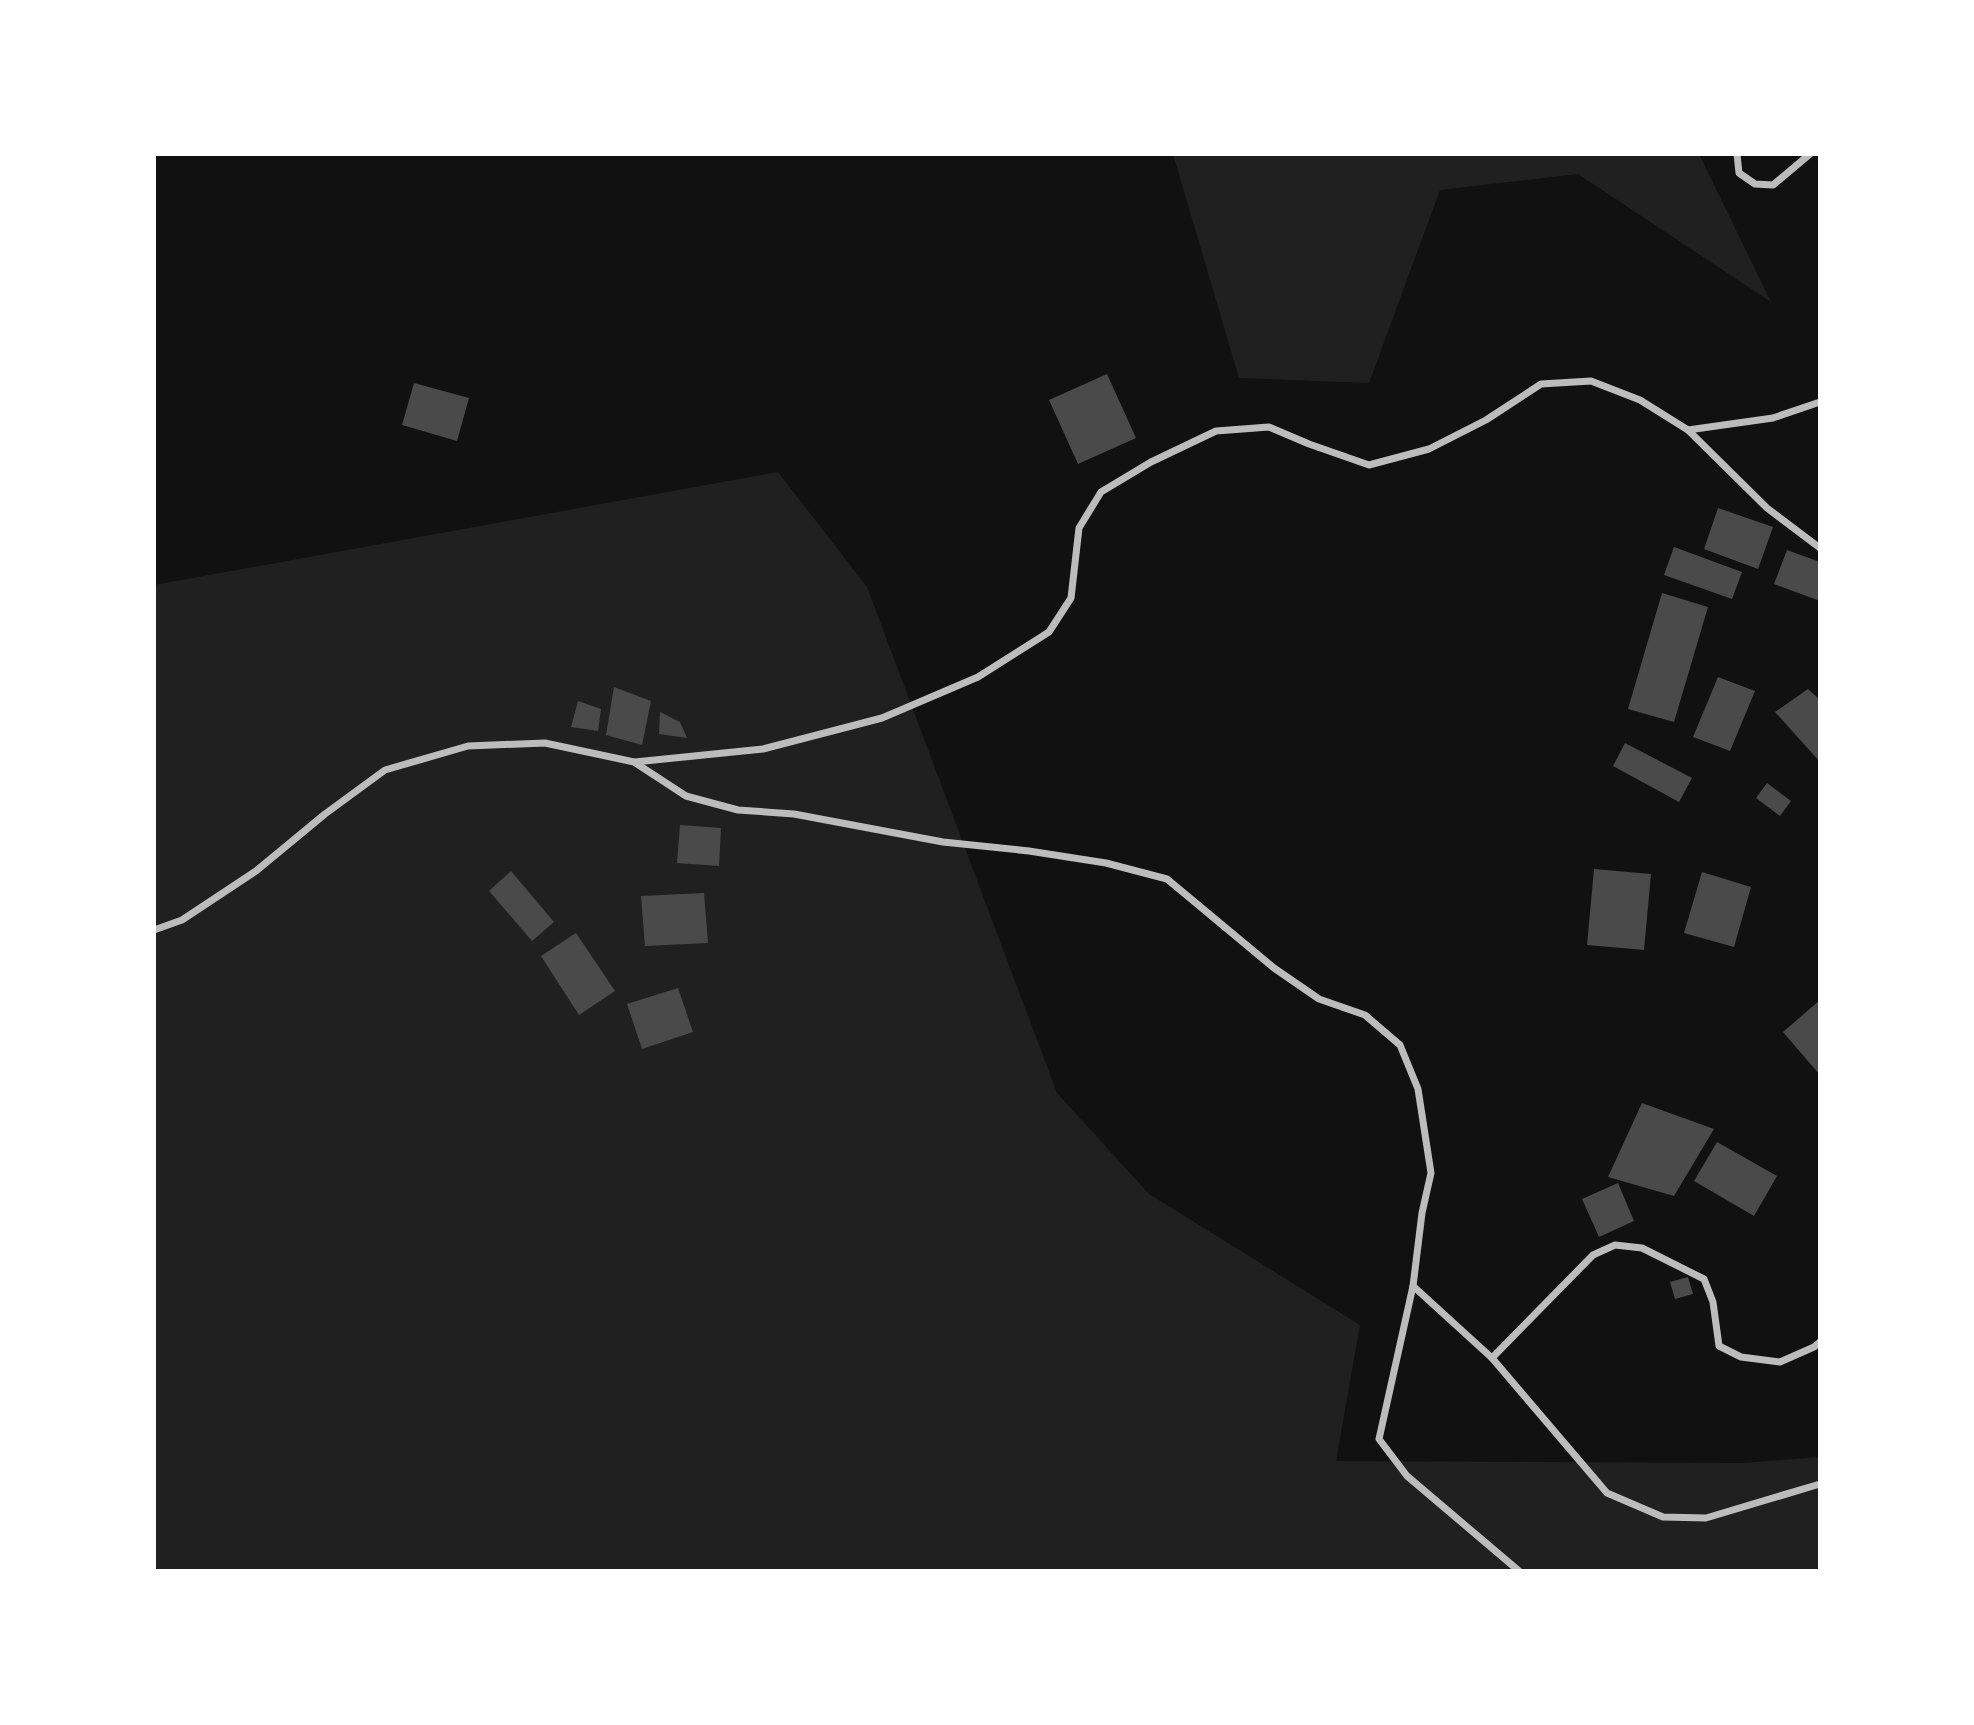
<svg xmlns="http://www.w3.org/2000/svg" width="1974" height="1725" font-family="Helvetica,sans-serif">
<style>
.green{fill:#202020}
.building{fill:#4a4a4a}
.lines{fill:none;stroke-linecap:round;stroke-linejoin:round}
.minor{stroke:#bcbcbc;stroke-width:7}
</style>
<rect width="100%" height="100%" fill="#111"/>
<g class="green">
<polygon points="1173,154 1699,154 1771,302 1578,174 1440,190 1369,383 1239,378"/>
<polygon points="778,472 867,587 1057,1093 1149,1194 1360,1325 1336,1461 1743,1463 1820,1457 1820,1571 154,1571 154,585"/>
</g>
<g class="building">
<polygon points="1107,374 1136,438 1078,464 1049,400"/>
<polygon points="414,383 469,398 457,441 402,425"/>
<polygon points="1718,508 1773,527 1758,569 1704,549"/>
<polygon points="1674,547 1742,572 1732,599 1664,575"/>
<polygon points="1787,550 1820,562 1820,601 1774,584"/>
<polygon points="1662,593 1708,607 1674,722 1628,709"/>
<polygon points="1718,677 1755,691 1730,751 1693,737"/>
<polygon points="614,687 651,701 642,745 606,735"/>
<polygon points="1808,689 1820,700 1820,762 1775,712"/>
<polygon points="578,701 601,709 598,731 571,727"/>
<polygon points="660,712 680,722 687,738 659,734"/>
<polygon points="1625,743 1692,778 1679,802 1613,766"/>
<polygon points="1767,783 1791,801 1780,816 1756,798"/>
<polygon points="680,825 721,828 719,866 677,863"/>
<polygon points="1594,869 1651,874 1644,950 1587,945"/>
<polygon points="511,871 554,922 532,941 489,891"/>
<polygon points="1702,872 1751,887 1734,947 1684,933"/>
<polygon points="704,893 708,943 645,946 641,896"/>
<polygon points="576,933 615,991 579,1015 541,956"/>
<polygon points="678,988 693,1032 642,1049 627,1004"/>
<polygon points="1820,1000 1820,1075 1783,1032"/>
<polygon points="1642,1103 1714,1129 1674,1196 1608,1177"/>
<polygon points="1717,1142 1777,1176 1754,1216 1694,1181"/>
<polygon points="1618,1183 1634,1221 1599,1237 1582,1199"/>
<polygon points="1688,1277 1693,1294 1675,1299 1670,1282"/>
</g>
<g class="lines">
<g class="minor">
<polyline points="1737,154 1739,173 1755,184 1773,185 1810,154"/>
<polyline points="1688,430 1767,508 1820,548"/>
<polyline points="635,762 763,749 882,718 978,677 1049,632 1071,598 1079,528 1101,492 1151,462 1216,431 1269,427 1309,444 1369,465 1429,449 1486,420 1541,384 1591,381 1640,400 1688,430 1773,418 1820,402"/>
<polyline points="154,930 182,920 256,871 325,814 385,770 468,746 545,743 634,762 686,796 738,810 794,814 943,842 1029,851 1106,863 1167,879 1274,968 1319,999 1365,1015 1400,1045 1418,1089 1431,1173 1422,1213 1413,1286 1379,1439 1407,1476 1519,1571"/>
<polyline points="1413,1286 1492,1358 1607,1493 1663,1517 1706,1518 1820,1484"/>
<polyline points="1492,1358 1593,1255 1615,1245 1642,1248 1704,1279 1713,1302 1719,1346 1741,1357 1780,1362 1814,1347 1820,1342"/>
</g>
</g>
<rect width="1974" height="1725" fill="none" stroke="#ffffff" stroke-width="312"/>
</svg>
